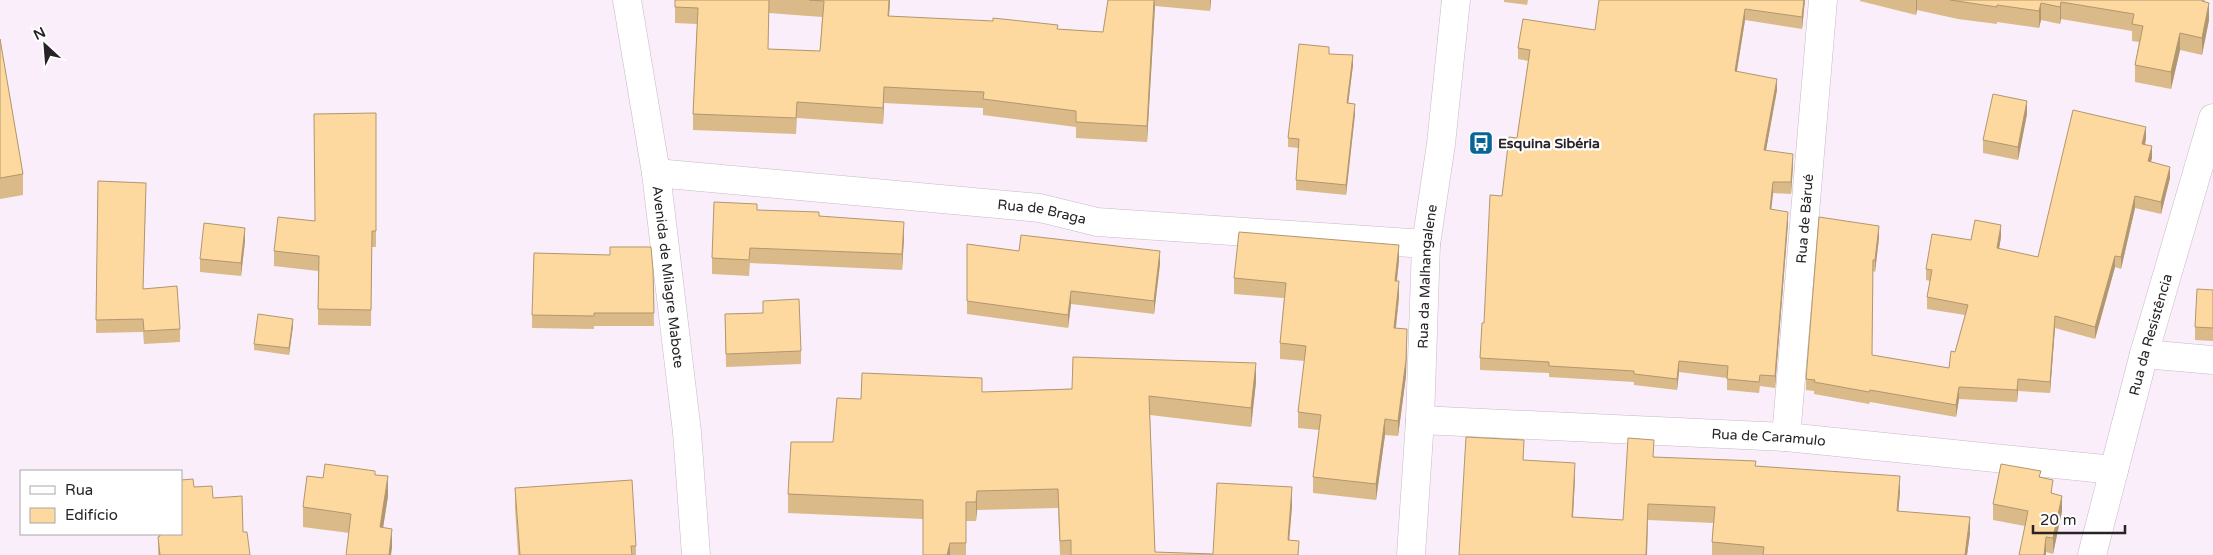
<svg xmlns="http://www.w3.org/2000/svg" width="2213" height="555" font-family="'Varela Round',sans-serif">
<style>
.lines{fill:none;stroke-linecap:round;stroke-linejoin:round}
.minor-casing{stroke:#c5bac5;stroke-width:29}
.tertiary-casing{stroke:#c5bac5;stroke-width:29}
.minor{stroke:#fff;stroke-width:28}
.tertiary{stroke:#fff;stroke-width:28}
.wall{fill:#daba89;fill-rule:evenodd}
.shaded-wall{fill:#b1976f}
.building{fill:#fdd89f;stroke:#b1976f}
.labels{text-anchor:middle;stroke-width:4.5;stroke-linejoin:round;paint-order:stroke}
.poi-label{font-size:14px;font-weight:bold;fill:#272327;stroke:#fff;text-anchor:start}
.street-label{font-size:14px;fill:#272327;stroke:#fff}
</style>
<rect width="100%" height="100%" fill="#faeefa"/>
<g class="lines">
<defs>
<g id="minor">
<path id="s1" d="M 627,0 L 656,173 L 687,432 L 696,555"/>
<path id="s2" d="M 656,173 L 1040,208 L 1097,222 L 1426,244"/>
<polyline points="2144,354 2213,360"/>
<path id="s3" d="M 1420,420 L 1786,437 L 2114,470"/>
<path id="s4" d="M 1786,437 L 1823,0"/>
</g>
<g id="tertiary">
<path id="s5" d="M 1411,555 L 1420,420 L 1426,244 L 1441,144 L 1456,0"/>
<path id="s6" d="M 2092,555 L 2144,354 L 2213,118"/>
</g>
</defs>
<use href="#minor" class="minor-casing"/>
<use href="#tertiary" class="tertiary-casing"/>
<use href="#minor" class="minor"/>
<use href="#tertiary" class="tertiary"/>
</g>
<g class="wall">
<path d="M 675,0 L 890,0 L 889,16 L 1058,29 L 1103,32 L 1108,0 L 1211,0 L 1210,11 L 1155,6 L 1147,142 L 1076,138 L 1076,127 L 983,115 L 983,108 L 884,103 L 883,124 L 797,118 L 796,134 L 693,130 L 693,114 L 697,24 L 675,23 ZM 769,13 L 822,17 L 820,51 L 768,49 Z"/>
<polygon points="1504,0 1528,0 1527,5 1504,2"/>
<polygon points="1805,0 1802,29 1745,20 1737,71 1777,90 1766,150 1793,165 1791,194 1773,193 1771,210 1788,223 1775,388 1760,386 1759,393 1727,390 1727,378 1679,372 1677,390 1634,385 1634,382 1549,377 1549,373 1480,370 1480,358 1484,323 1502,196 1517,138 1528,61 1518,59 1518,48 1595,30"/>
<polygon points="1860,0 2205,0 2204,2 2209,20 2202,55 2180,50 2171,89 2135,82 2135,65 2139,42 2132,41 2132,31 2061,19 2060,24 2041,20 2039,28 1997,22 1997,24 1958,19 1917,10 1916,15 1860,1"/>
<polygon points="0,39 23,174 23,195 0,199"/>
<polygon points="1329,54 1353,65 1348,104 1355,114 1346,195 1296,190 1296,180 1299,148 1288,147 1288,138"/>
<polygon points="376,113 376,247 372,247 371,326 318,325 318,271 274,266 274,251 315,221"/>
<polygon points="2027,114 2018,160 1983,153 1983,140"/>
<polygon points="2146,139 2145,145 2152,158 2151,161 2170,178 2161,214 2135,208 2121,269 2115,267 2095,339 2055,328 2050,393 2018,391 2017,402 1959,399 1956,417 1870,402 1869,404 1814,394 1814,391 1806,390 1806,379 1879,238 1875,272 1873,271 1872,355 1949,368 1955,352 1965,315 1927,309 1927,297 1930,281 1926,280 1926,269 1971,240 2001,237 1999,249 2038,257"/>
<polygon points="98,181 146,196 143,289 180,329 180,342 144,344 143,332 96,333"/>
<polygon points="757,210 819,216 904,238 902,270 750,263 749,276 712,274 712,258"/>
<polygon points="245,241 241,276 200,272 200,259"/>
<polygon points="967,244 1019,251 1160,264 1154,314 1071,304 1068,328 967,314"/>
<polygon points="1399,260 1397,281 1399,297 1396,328 1407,345 1406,376 1398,436 1385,435 1376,500 1313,493 1313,477 1319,430 1298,428 1298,412 1305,361 1280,359 1280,343 1284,298 1234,294 1234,278"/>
<polygon points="653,270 654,326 594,326 594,329 532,328 532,315"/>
<polygon points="2213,290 2213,341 2195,340 2195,327"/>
<polygon points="763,313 801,351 801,364 726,367 725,314"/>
<polygon points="293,326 289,355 254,350 254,344"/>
<polygon points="1256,382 1251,427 1150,415 1155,552 1213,554 1292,506 1289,540 1299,555 1060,555 1058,508 977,510 976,521 966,521 966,555 923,555 923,519 788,513 788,494 833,442 861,399 982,392"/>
<polygon points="1654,457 1756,466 1900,492 1898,512 1970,533 1967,555 1712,555 1712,542 1713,523 1648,520 1647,555 1459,555 1524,460 1575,478 1573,517 1623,520"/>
<polygon points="375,475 388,496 383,528 392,548 349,533 303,527 303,507"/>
<polygon points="2041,478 2053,494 2062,511 2053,554 2046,552 2046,555 2019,555 2025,526 1993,520 1993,504"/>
<polygon points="194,487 213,498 243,532 250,555 158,555 158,537 159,536 159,534 181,534"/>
<polygon points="515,488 636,546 636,555 518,555 515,508"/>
</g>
<g class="shaded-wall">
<polygon points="889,0 890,0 888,32 888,16"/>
<polygon points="1154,0 1155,6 1147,142 1147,126"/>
<polygon points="1210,0 1211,0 1210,11"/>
<polygon points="1804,0 1805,0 1802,29 1802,17"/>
<polygon points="1916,0 1917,0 1917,10 1916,15"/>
<polygon points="2061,2 2061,19 2060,24 2060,7"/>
<polygon points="2041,3 2041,20 2039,28 2039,11"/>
<polygon points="2209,3 2209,20 2202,55 2202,38"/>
<polygon points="1745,9 1745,20 1735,82 1735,71"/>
<polygon points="2180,33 2180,50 2171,89 2171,72"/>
<polygon points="1353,55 1353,65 1347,113 1347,103"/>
<polygon points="1777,79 1777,90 1764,161 1764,150"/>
<polygon points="884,87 884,103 883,124 883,108"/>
<polygon points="2027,101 2027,114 2018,160 2018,147"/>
<polygon points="1355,104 1355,114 1346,195 1346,185"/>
<polygon points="2146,127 2146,139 2142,156 2142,144"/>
<polygon points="2152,146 2152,158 2148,172 2148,161"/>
<polygon points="1793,154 1793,165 1791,194 1791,182"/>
<polygon points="2170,167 2170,178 2161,214 2161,202"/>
<polygon points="1773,182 1773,193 1770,221 1770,209"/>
<polygon points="2135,196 2135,208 2121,269 2121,257"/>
<polygon points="1788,212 1788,223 1775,388 1775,376"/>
<polygon points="904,222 904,238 902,270 902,254"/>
<polygon points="2001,225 2001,237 1997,260 1997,248"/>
<polygon points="1879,226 1879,238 1875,272 1875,260"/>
<polygon points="245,228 245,241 241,276 241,263"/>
<polygon points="1399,245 1399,260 1395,296 1395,281"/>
<polygon points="1160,251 1160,264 1154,314 1154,301"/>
<polygon points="2115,256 2115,267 2095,339 2095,327"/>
<polygon points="1399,281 1399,297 1394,343 1394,328"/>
<polygon points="1071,291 1071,304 1068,328 1068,315"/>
<polygon points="2055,316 2055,328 2050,393 2050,382"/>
<polygon points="293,319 293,326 289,355 289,348"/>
<polygon points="1407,329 1406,376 1398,436 1398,421"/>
<polygon points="1679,361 1679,372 1677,390 1677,379"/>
<polygon points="1256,363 1256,382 1251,427 1251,408"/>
<polygon points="2018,379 2018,391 2017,402 2017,390"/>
<polygon points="1959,387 1959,399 1956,417 1956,405"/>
<polygon points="1385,419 1385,435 1376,500 1376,484"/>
<polygon points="1575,463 1575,478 1572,533 1572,517"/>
<polygon points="388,476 388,496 380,547 380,527"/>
<polygon points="1900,476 1900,492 1897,527 1897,511"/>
<polygon points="1292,487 1292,506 1288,555 1288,540"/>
<polygon points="977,491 977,510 976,521 976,502"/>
<polygon points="2062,496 2062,511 2053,554 2053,538"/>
<polygon points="1648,504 1647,555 1646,555"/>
<polygon points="1970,517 1970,533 1967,555 1965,555"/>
<polygon points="392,529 392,548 391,555 389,555"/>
<polygon points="2046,537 2046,555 2044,555"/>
<polygon points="950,543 950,555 947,555"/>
</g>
<g class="building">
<polygon points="675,0 769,0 768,49 820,51 824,1 809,0 889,0 888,16 993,21 993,18 1058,25 1057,29 1103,32 1108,0 1154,0 1147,126 1076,122 1076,111 983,99 984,92 884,87 883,108 797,102 796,118 693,114 698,8 675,7"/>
<polygon points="1599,0 1804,0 1802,17 1745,9 1735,71 1777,79 1764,150 1793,154 1791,182 1773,182 1770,209 1788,212 1775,376 1760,375 1759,382 1727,379 1728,366 1679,361 1677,379 1634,374 1634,371 1549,366 1549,362 1480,358 1482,323 1484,323 1490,195 1502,196 1509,137 1517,138 1530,50 1518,48 1523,19 1595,30"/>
<polygon points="1950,0 2202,0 2202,1 2209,3 2202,38 2180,33 2171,72 2135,65 2143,26 2132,24 2134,14 2061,2 2060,7 2041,3 2039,11 1997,5 1997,7"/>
<polygon points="0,39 23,174 0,178"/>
<polygon points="1299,44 1329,47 1329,54 1353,55 1347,103 1355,104 1346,185 1296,180 1299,139 1288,138"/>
<polygon points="1993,94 2027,101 2018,147 1983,140"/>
<polygon points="2073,110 2146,127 2142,144 2152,146 2148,161 2170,167 2161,202 2135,196 2121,257 2115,256 2095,327 2055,316 2050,382 2018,379 2017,390 1959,387 1956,405 1870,390 1869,392 1814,382 1815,380 1806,379 1819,217 1879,226 1875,260 1873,260 1872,355 1949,368 1951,351 1955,352 1968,305 1927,297 1932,270 1926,269 1932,234 1971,240 1975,220 2001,225 1997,248 2038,257"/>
<polygon points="376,113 376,231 372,231 371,310 318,309 319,256 274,251 278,217 315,221 314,114"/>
<polygon points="98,181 146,183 143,289 177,286 180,329 144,331 143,319 96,320"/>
<polygon points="714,202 757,204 757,210 819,212 819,216 904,222 902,254 750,248 749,260 712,258"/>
<polygon points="204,223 245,228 241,263 200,259"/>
<polygon points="1239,232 1399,245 1395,281 1399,281 1394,328 1407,329 1406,360 1398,421 1385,419 1376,484 1313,477 1321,415 1298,412 1306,346 1280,343 1286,283 1234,278"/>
<polygon points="1021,235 1160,251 1154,301 1071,291 1068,315 967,301 967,244 1019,251"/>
<polygon points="610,247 651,247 653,270 654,313 594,313 594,316 532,315 534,253 610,255"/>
<polygon points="2197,289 2213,290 2213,328 2195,327"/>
<polygon points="799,299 801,351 726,354 725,314 763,313 763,301"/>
<polygon points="258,314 293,319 289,348 254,344"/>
<polygon points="1073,357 1256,363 1251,408 1149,396 1155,552 1213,554 1217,483 1292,487 1288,540 1299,541 1298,555 1071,555 1071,540 1060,541 1058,489 977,491 976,502 966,502 966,543 950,543 947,555 923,555 923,500 788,494 791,442 833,442 837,398 861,399 862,373 982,378 982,392 1072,389"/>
<polygon points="1466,437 1524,440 1523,460 1575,463 1572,517 1623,520 1628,438 1654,440 1653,457 1756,461 1755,466 1900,476 1897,511 1970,517 1965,555 1763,555 1764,547 1712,542 1715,507 1648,504 1646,555 1459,555"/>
<polygon points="325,464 375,471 375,475 388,476 380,527 392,529 389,555 346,555 351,514 303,507 307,476 323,478"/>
<polygon points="2001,464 2041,471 2039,477 2053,480 2051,493 2062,496 2053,538 2046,537 2044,555 2019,555 2028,511 1993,504"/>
<polygon points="193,479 194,487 212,486 213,498 242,496 243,532 247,532 250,555 160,555 158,537 160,536 160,534 181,534 181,480"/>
<polygon points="632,480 636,546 631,546 632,555 520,555 515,488"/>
</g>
<defs>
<symbol id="bus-square" viewBox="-11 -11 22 22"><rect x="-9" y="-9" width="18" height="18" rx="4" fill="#076695" stroke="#fff"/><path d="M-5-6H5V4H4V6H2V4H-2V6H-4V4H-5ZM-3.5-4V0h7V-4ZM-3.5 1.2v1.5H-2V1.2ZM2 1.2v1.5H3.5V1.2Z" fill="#fff"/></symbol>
</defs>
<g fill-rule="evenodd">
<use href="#bus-square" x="1467" y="129" width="28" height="28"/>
</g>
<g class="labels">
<g class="poi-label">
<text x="1498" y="148">Esquina Sibéria</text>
</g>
<g class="street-label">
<text dy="5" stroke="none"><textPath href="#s2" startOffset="388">Rua de Braga</textPath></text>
<text dy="5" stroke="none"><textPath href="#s4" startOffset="219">Rua de Bárué</textPath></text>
<text dy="5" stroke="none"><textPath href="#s1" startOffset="280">Avenida de Milagre Mabote</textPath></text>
<text dy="5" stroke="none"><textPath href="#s5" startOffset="279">Rua da Malhangalene</textPath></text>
<text dy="5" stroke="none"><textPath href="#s6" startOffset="228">Rua da Resistência</textPath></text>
<text dy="5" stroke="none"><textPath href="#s3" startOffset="349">Rua de Caramulo</textPath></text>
</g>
</g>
<rect x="20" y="470" width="162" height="65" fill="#ffffff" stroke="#a9a7a9"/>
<rect x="30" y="486" width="25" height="8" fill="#ffffff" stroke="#a9a7a9"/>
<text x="65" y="495" font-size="15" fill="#272327">Rua</text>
<rect x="30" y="508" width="25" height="15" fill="#fdd89f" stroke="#a9a7a9"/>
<text x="65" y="520" font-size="15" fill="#272327">Edifício</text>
<g transform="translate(45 45) rotate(334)" stroke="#ffffff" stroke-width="4" paint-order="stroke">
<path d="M0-4L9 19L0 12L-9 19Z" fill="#272327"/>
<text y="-8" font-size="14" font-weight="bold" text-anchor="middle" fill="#272327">N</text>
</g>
<path d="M2033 525v8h92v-8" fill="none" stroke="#272327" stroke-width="2.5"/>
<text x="2040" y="525" font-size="15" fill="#272327" stroke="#ffffff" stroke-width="4" paint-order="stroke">20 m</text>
</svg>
